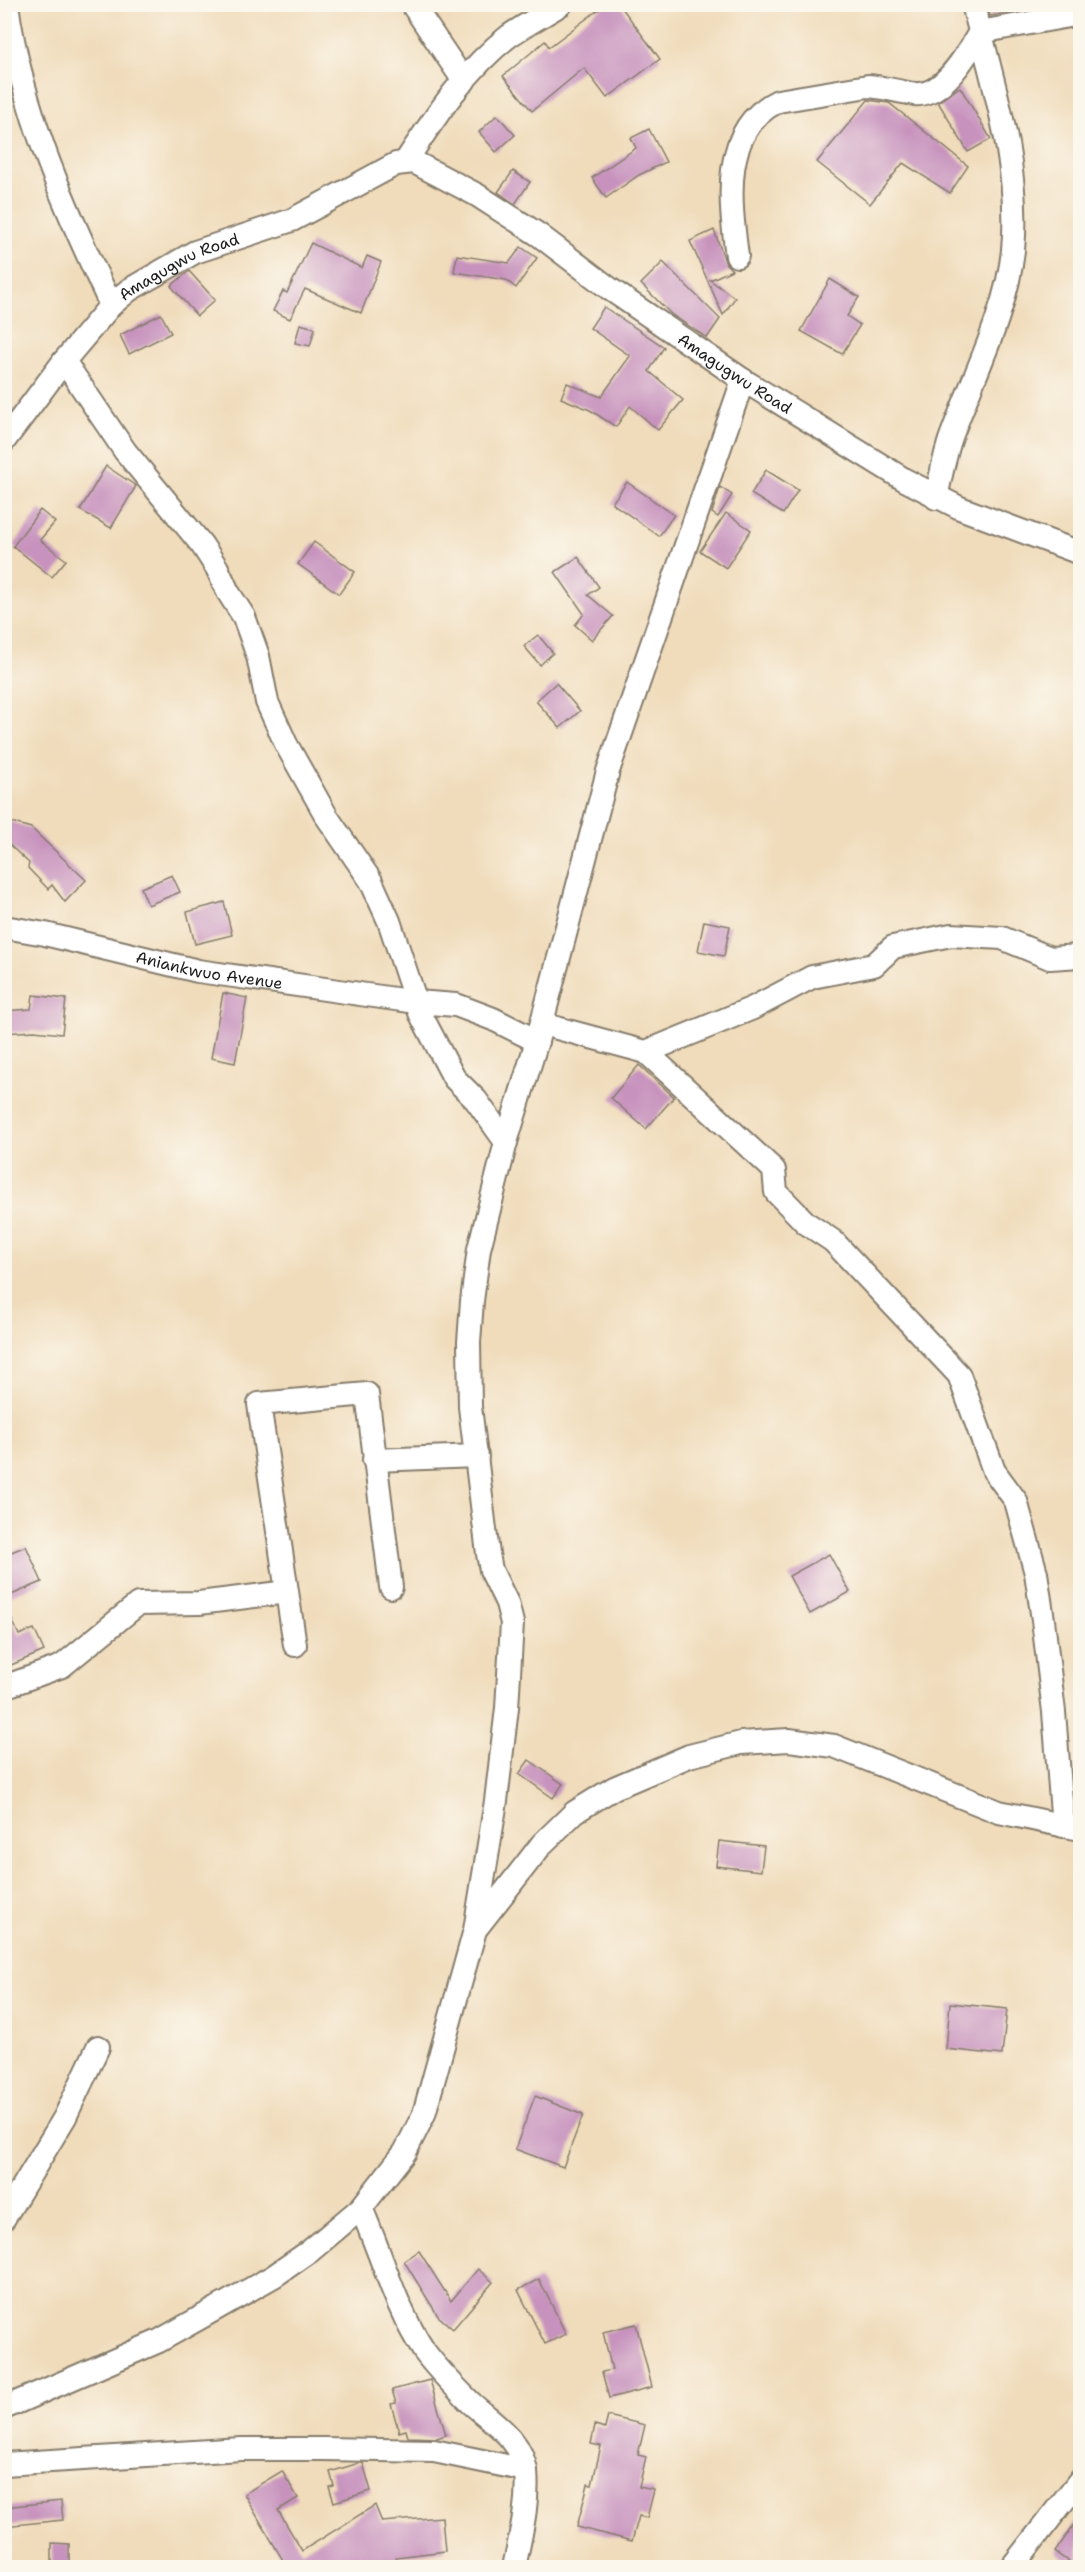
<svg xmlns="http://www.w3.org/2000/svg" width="1085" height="2572" font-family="'Shantell Sans',sans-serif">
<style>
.building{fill:#c793be}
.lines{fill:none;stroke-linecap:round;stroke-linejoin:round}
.street-casing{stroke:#867c6c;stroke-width:26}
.street{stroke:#fff;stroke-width:22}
.labels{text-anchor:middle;stroke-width:4.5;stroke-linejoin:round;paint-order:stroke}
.street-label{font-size:16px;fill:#1c1c1c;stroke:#fbf7ec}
</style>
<rect width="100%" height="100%" fill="#fbf7ec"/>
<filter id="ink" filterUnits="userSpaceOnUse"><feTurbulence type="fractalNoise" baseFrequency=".0167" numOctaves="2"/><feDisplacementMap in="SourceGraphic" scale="12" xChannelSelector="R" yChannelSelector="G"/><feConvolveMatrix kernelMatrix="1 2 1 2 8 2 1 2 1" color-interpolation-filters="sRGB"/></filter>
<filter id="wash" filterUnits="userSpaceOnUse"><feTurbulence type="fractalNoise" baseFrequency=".008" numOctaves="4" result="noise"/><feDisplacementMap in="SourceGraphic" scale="24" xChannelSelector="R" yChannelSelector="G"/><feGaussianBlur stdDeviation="1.35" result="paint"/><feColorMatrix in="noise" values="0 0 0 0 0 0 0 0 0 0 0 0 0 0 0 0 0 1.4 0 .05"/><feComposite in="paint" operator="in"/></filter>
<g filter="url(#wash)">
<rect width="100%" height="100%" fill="#f0dcbb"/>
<g id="blocks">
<g class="building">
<polygon points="606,4 619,4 660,59 607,98 584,68 532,111 503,76 545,41 549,47"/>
<polygon points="987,4 1041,4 1042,7 990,16"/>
<polygon points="960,87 991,139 968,152 938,102"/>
<polygon points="868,100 889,103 968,166 950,193 903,163 870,204 817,162"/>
<polygon points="497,115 515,135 496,152 479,132"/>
<polygon points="649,129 666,162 639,175 606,198 592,178 636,148 631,138"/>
<polygon points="513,171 530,182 515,204 498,192"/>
<polygon points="714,230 726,264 732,270 710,280 735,298 723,315 690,241"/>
<polygon points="311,243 362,268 367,256 381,262 361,313 305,289 290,319 273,311 283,291 287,293"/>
<polygon points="521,247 537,258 516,288 506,280 454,272 457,255 509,263"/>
<polygon points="663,262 720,319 707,338 672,315 641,284"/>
<polygon points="189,271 215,300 197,316 171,286"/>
<polygon points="830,279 859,297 847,316 860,325 842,354 801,331"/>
<polygon points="604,307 664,347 649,371 683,400 658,430 630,406 616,427 590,410 561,398 567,383 601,397 630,356 590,328"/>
<polygon points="161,314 171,333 129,354 120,335"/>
<polygon points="300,324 315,328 310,346 295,343"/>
<polygon points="106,466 136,486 111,528 80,510"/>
<polygon points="766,470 798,490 783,514 751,494"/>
<polygon points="627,482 674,515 659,536 612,503"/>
<polygon points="720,487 732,495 718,517 712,513"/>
<polygon points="40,510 55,522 40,540 66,560 52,577 13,546"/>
<polygon points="726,513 751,530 726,568 700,551"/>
<polygon points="314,542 355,572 339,594 298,564"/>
<polygon points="578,557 599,587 588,595 613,616 592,640 575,625 584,614 555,572"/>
<polygon points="538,635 553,653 540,665 524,646"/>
<polygon points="556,683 580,711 560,728 536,701"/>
<polygon points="4,820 31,828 86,880 65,902 52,885 48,889 28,868 29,863 4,840"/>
<polygon points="172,875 180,892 148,905 141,888"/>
<polygon points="224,902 232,935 195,944 187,912"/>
<polygon points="704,921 730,926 724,956 698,951"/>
<polygon points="223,993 247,998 235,1063 211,1058"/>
<polygon points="33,995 66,999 62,1034 34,1031 4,1033 4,1011 31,1009"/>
<polygon points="639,1065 674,1097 646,1129 611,1098"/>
<polygon points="26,1546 42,1582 4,1598 4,1555"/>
<polygon points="829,1554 850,1592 810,1614 789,1576"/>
<polygon points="4,1602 19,1635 34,1629 44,1651 4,1668"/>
<polygon points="529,1760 563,1784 553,1798 519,1774"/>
<polygon points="719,1841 764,1846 761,1871 716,1866"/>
<polygon points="950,2003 1007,2009 1002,2055 946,2049"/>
<polygon points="535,2096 583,2115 563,2167 515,2149"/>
<polygon points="419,2251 451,2301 478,2269 493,2282 453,2329 438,2316 404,2261"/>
<polygon points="539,2279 566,2334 545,2344 518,2290"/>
<polygon points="636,2324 652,2387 609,2398 602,2372 612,2370 603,2332"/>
<polygon points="430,2380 446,2435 437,2438 408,2437 406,2430 399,2432 391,2404 396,2403 392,2390"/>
<polygon points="608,2416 645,2425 638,2455 646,2457 639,2487 654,2490 647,2518 639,2516 632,2541 577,2527 588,2484 592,2485 601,2446 591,2444 595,2425 605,2428"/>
<polygon points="359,2463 363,2463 371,2491 334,2502 329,2487 334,2486 330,2472"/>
<polygon points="282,2471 298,2498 278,2510 302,2551 375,2505 382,2522 442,2517 445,2551 396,2557 401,2568 275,2568 284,2562 244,2494"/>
<polygon points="61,2501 63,2520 4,2526 4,2507"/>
<polygon points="1080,2516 1080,2568 1077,2568 1055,2552"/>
<polygon points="52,2543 69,2544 69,2568 52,2568"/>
</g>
</g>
</g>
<g filter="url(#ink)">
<use href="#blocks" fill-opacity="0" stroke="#867c6c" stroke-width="1.5"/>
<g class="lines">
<defs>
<g id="street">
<path d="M 7,4 C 21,110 66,210 111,305"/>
<polyline points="412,4 464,81"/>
<path d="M 406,161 C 435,117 467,68 509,36 C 526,24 544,15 561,4"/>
<path d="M 737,256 C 730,202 720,129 778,101 L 868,86 C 884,87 898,92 915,94 C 943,97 968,53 980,32 L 1080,14"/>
<polyline points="64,361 125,451 202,545 217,568 228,592 244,617 258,656 267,702 286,744 327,817 371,881 389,921 416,1002 456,1005 493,1019 537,1041"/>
<path id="s1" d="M 4,441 L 64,361 L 111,305 L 129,290 L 195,252 L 292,220 L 396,164 L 414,162 L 477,195 L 539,235 L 610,289 L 743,380 L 905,480 L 960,508 L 1080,553"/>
<path d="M 936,498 C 940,479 944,459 950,440 C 971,381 1007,313 1013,250 C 1021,168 993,83 973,4"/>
<path id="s2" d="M 4,927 L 45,934 L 198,971 L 416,1002 L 421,1015 L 454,1078 L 476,1100 L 506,1142"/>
<polyline points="542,1024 646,1052 753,1008 812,977 874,965 893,947 951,935 1002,938 1050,958 1080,956"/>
<polyline points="646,1052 774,1170 776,1192 806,1223 833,1241 959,1375 994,1471 1016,1501 1036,1573 1043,1620 1054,1712 1063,1826"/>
<polyline points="374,1460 477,1456"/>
<polyline points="295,1645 259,1404 367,1394 391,1587"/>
<polyline points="4,1687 62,1666 138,1604 199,1603 287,1592"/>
<polyline points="478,1926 542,1844 575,1812 614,1788 689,1756 741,1743 789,1740 834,1746 999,1812 1080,1829"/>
<path d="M 361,2208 C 382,2256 395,2307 424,2351 C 437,2369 454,2386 470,2402 C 492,2422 522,2439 526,2472 C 529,2504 520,2537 514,2568"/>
<polyline points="4,2218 65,2117 98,2047"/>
<polyline points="4,2408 159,2341 274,2276 310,2251 361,2208 405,2152 424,2114 475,1930 496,1801 507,1708 512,1623 507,1603 491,1570 488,1554 470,1407 469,1342 472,1301 479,1249 506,1142 537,1041 608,771 743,380"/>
<polyline points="4,2464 241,2449 323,2449 434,2451 526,2470"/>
<polyline points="1011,2568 1080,2480"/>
</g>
</defs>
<use href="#street" class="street-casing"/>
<use href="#street" class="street"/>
</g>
</g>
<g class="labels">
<g class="street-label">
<text dy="6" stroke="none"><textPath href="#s1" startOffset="252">Amagugwu Road</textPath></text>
<text dy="6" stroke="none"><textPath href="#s1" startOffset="896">Amagugwu Road</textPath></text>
<text dy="6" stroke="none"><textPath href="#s2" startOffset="210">Aniankwuo Avenue</textPath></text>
</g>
</g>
<rect width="1085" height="2572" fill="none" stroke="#fbf7ec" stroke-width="24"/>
</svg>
